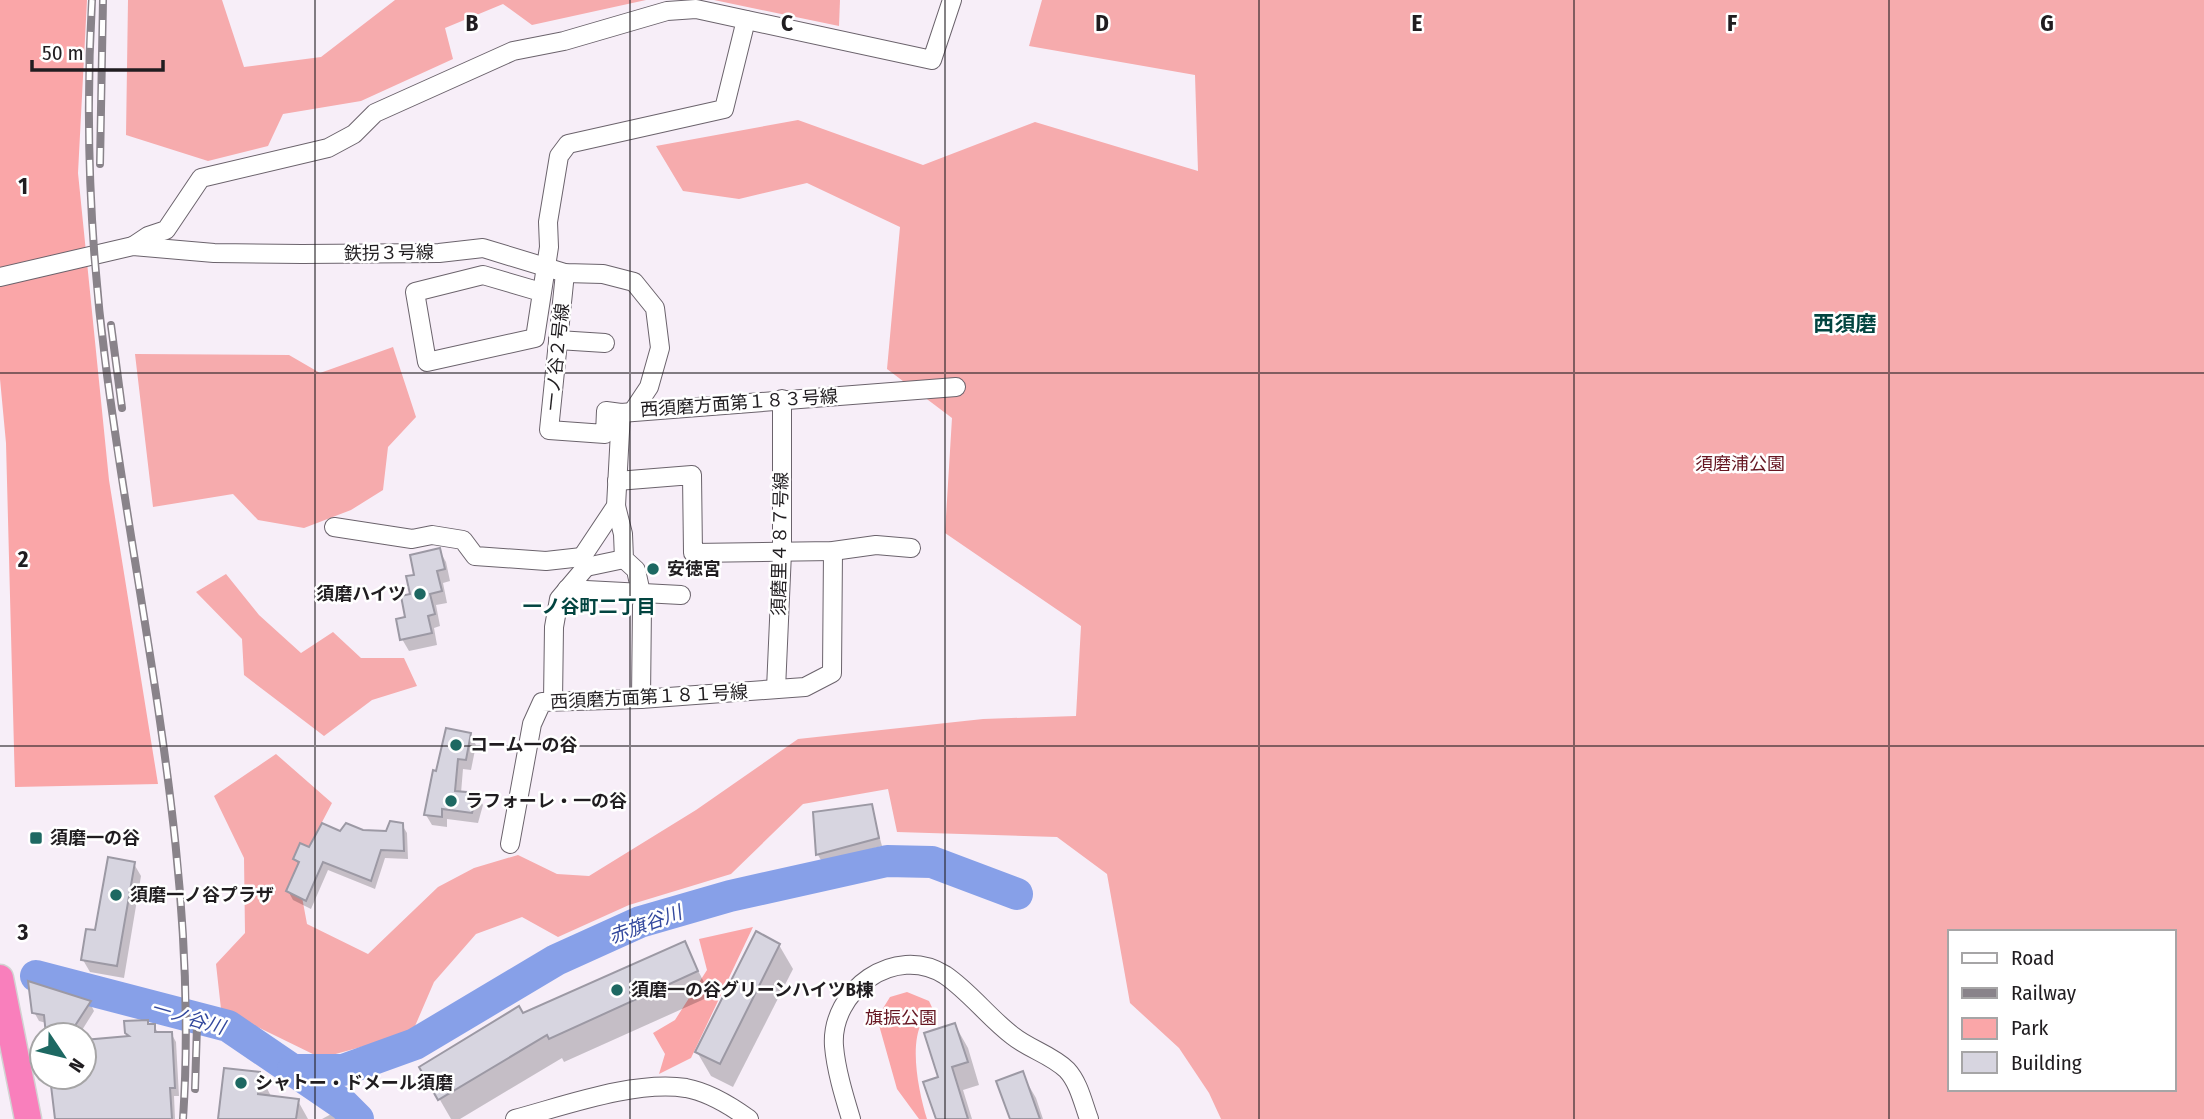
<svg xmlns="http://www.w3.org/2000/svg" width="2204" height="1119" font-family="'Fira Sans Condensed','Noto Sans JP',sans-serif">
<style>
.green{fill:#faa6a8}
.forest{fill:#f6abad;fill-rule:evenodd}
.shadow{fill:#0003}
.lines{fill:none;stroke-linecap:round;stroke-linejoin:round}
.river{stroke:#87a0e8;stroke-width:32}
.building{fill:#d7d5e0;stroke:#9c99a4;stroke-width:2}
.minor-casing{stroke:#6b636c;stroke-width:20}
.highway-casing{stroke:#d2d2d2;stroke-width:29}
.minor{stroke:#fff;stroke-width:18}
.highway{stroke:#f97fbc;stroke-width:26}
.rail-casing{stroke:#89838a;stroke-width:8}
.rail{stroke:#fff;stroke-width:5;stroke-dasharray:16;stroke-linecap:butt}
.grid{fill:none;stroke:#201d20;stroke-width:2;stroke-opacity:0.55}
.poi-dot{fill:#1d6862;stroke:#fff;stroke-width:2.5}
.labels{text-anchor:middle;stroke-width:5;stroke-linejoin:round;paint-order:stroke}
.street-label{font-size:18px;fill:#201d20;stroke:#fff}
.park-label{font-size:18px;fill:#661622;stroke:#fff}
.poi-label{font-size:18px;font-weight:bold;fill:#201d20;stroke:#fff;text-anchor:start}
.neighbourhood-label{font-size:19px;font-weight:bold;fill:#024440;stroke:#fff}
.water-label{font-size:19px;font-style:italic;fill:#33499e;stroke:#fff}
.quarter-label{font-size:21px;font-weight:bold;fill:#024440;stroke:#fff}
.grid-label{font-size:23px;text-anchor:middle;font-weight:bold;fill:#201d20;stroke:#fff;stroke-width:5;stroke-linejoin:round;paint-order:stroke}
</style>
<rect width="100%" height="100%" fill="#f7eef8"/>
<g class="green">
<polygon points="0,0 87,0 78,173 109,480 158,784 15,787 6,443 0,379"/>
<polygon points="753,927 691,1058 659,1074 665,1054 653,1033 675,1020 707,970 699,939"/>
<path d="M 907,992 L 929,1001 L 937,1018 L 922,1022 C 909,1046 919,1093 927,1119 L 919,1119 L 897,1089 L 877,1018 L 890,997 Z"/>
</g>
<g class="forest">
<polygon points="128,0 222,0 244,67 321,57 395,0 646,0 532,25 503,4 445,28 453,59 361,101 283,114 268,146 208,161 126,135"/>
<polygon points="714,0 840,0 839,26"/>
<path d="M 1042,0 L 2204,0 L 2204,1119 L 1221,1119 L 1209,1093 L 1179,1048 L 1130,1003 L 1107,874 L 1057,837 L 897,832 L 888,789 L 803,804 L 731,874 L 629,905 L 558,937 L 522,917 L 476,934 L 434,982 L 412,1033 L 321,1058 L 221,1009 L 216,964 L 245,933 L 244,858 L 214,796 L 276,754 L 332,803 L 297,870 L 307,924 L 368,954 L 438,887 L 474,868 L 518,855 L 557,874 L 589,876 L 696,810 L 798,739 L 983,719 L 1076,716 L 1081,626 L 945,533 L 952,418 L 887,369 L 900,227 L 807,183 L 739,199 L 683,191 L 656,146 L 798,120 L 923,165 L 1035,122 L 1198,171 L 1195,75 L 1029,46 ZM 1950,932 L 2174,932 L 2174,1089 L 1950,1089 Z"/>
<polygon points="393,347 416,417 388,447 383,490 351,510 304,528 258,520 233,494 153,507 135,354 289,355 320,373"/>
<polygon points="226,574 259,615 301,653 333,632 361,658 404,658 417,686 372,700 324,736 244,675 242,639 196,592"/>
</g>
<g class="shadow">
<polygon points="439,550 446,562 450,581 443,583 447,603 436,605 440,626 434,628 437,645 409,651 402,639 416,576"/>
<polygon points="470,735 476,745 471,770 463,769 461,793 477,795 483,805 478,823 447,819 447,827 432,825 426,815 437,773"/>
<polygon points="871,806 882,846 822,862 818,855 815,814"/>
<polygon points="402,825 407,833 408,859 385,858 375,889 328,870 311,909 293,900 288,891 299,865 295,859 341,834 388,833"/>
<polygon points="134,864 141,876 124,978 90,972 83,960"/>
<polygon points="684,943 711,996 564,1062 562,1058 460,1119 451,1119 421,1067 523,1016"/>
<polygon points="779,945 793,969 733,1087 711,1076 697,1052"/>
<polygon points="90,1003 94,1011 79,1035 48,1035 46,1023 39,1021 34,1012"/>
<polygon points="955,1025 968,1048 979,1085 963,1090 972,1119 937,1119 940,1078"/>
<polygon points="154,1026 159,1034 171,1033 176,1042 179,1096 174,1096 175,1119 57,1119 52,1077 84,1077 84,1042 129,1037 126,1032"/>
<polygon points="259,1073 272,1098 298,1101 308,1119 220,1119"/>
<polygon points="1022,1074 1036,1098 1043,1119 1012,1119"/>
<polygon points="335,1112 339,1119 322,1119"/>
</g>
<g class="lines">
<g class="river">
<polyline points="36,976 228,1026 344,1105 358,1119"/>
<polyline points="293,1070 343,1070 415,1044 556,960 640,922 730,896 887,861 932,862 1017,894"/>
</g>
</g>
<g class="building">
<polygon points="440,548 445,569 437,571 442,591 430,594 435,614 428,616 432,633 400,640 396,619 405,617 401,596 410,594 406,576 414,575 410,555"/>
<polygon points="446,728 471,733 466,760 458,759 455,791 478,793 472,813 442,809 442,817 424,815 433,770 436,771"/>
<polygon points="872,804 879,838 816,855 813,812"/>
<polygon points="390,821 403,823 404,851 381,850 371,881 323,862 306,901 286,891 299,862 293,859 300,843 309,847 322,823 340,831 346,823 363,830 386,831"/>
<polygon points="108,857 135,862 117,966 81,960 86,929 95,930"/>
<polygon points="756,931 780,944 720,1064 695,1052"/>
<polygon points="685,941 698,971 549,1039 547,1035 438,1100 419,1067 519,1006 523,1013"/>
<polygon points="28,981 91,1001 69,1035 46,1035 44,1015 32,1013"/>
<polygon points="148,1020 148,1024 155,1024 155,1032 172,1032 175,1088 170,1088 172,1119 55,1119 50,1077 84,1077 84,1040 129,1036 125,1033 124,1021"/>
<polygon points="955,1023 968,1062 952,1067 968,1119 936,1119 923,1082 938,1077 924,1033"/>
<polygon points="224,1068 260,1072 258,1094 299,1099 296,1119 218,1119"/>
<polygon points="1023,1071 1040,1119 1010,1119 996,1081"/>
</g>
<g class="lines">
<defs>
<g id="minor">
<polyline points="133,246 148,236 166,230 201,178 328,148 354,134 375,113 513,51 564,41 667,11 696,9 932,60 952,0"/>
<polyline points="565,273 549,430 605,434 606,411 621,413 956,387"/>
<polyline points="0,277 133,246 214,253 302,254 439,253 483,248 565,273 603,274 634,282 655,308 660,348 649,387 633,411"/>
<polyline points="541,292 483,275 415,292 427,362 535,338 549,247 548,222 559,156 568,144 724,109 746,20"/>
<polyline points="558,340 605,343"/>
<polyline points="617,481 692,475 693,553 833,551 876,545 911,548"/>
<polyline points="616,506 623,534 624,559 636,570 641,593"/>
<polyline points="334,527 412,539 432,535 463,540 475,556 546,561 582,557"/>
<polyline points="586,567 624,559"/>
<polyline points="567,589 681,595"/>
<polyline points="776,689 782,552 782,399"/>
<polyline points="641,699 642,605"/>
<polyline points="553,701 554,627 559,599 586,567 582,557 616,506 621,413"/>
<polyline points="510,844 532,724 542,702 641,699 805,687 832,673 833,551"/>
<path d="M 515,1119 C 564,1106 635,1080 686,1088 C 708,1092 731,1106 749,1119"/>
<path d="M 851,1119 C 844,1096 836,1070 834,1046 C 830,991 895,943 945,975 C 970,992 989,1018 1013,1036 C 1029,1049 1052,1055 1067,1070 C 1079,1083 1083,1103 1089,1119"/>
</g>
<polyline id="highway" points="0,978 28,1119"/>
</defs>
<use href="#minor" class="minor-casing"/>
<use href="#highway" class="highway-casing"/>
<use href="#minor" class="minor"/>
<use href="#highway" class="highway"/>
<defs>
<g id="rail">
<path d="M 92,0 C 85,122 90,246 106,367 C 138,617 200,865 183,1119"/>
<polyline points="100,164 103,0"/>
<polyline points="111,325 122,408"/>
<polyline points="195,1089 197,1026"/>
</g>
</defs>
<use href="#rail" class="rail-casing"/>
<use href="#rail" class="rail"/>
</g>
<path class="grid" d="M 315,0 L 315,1119M 630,0 L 630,1119M 945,0 L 945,1119M 1259,0 L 1259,1119M 1574,0 L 1574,1119M 1889,0 L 1889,1119M 0,373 L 2204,373M 0,746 L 2204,746"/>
<g class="poi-dot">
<circle cx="653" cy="569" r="7"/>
<circle cx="420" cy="594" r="7"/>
<circle cx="456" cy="745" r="7"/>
<circle cx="451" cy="801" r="7"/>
<rect x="29" y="831" width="14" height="14" rx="3.5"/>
<circle cx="116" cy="895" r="7"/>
<circle cx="617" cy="990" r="7"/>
<circle cx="241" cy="1083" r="7"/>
</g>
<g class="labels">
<g class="street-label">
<text transform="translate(389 253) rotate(-1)" y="6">鉄拐３号線</text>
<text transform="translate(557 357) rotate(-84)" y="6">一ノ谷２号線</text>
<text transform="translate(739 403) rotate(-4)" y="6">西須磨方面第１８３号線</text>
<text transform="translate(780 544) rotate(-89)" y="6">須磨里４８７号線</text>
<text transform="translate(649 697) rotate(-3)" y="6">西須磨方面第１８１号線</text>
</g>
<g class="park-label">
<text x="1740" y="470">須磨浦公園</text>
<text x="901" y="1024">旗振公園</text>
</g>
<g class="poi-label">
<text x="667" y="575">安徳宮</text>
<text x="406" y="600" text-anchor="end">須磨ハイツ</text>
<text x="470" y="751">コーム一の谷</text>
<text x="465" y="807">ラフォーレ・一の谷</text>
<text x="50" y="844">須磨一の谷</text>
<text x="130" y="901">須磨一ノ谷プラザ</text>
<text x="631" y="996">須磨一の谷グリーンハイツB棟</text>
<text x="255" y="1089">シャトー・ドメール須磨</text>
</g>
<g class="neighbourhood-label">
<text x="589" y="613">一ノ谷町二丁目</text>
</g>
<g class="water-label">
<text transform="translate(645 924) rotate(-20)" y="7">赤旗谷川</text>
<text transform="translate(188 1017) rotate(16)" y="7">一ノ谷川</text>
</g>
<g class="quarter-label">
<text x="1845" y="331">西須磨</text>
</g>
</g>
<g class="grid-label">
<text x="472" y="31">B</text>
<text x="787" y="31">C</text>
<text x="1102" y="31">D</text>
<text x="1417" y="31">E</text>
<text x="1732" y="31">F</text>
<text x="2047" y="31">G</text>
<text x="23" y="194">1</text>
<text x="23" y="567">2</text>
<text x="23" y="940">3</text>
</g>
<rect x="1948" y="930" width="228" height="161" fill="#ffffff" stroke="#a6a5a6" stroke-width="2"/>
<rect x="1962" y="953" width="35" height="10" fill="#ffffff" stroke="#a6a5a6" stroke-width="2"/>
<text x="2011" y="965" font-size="21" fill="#201d20">Road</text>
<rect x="1962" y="988" width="35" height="10" fill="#89838a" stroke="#a6a5a6" stroke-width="2"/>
<text x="2011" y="1000" font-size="21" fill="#201d20">Railway</text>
<rect x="1962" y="1018" width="35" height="21" fill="#faa6a8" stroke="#a6a5a6" stroke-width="2"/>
<text x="2011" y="1035" font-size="21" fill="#201d20">Park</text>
<rect x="1962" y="1052" width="35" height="21" fill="#d7d5e0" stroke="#a6a5a6" stroke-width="2"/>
<text x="2011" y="1070" font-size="21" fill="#201d20">Building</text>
<g transform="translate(63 1056) rotate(125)"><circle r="33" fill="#ffffff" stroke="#a6a5a6" stroke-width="2"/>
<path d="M0-5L12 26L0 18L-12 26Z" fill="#1d6862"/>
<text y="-10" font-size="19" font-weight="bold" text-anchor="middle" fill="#201d20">N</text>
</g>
<path d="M32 60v10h131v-10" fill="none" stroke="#201d20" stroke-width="3.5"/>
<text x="42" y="60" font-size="21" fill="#201d20" stroke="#ffffff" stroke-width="5" paint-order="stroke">50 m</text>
</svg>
